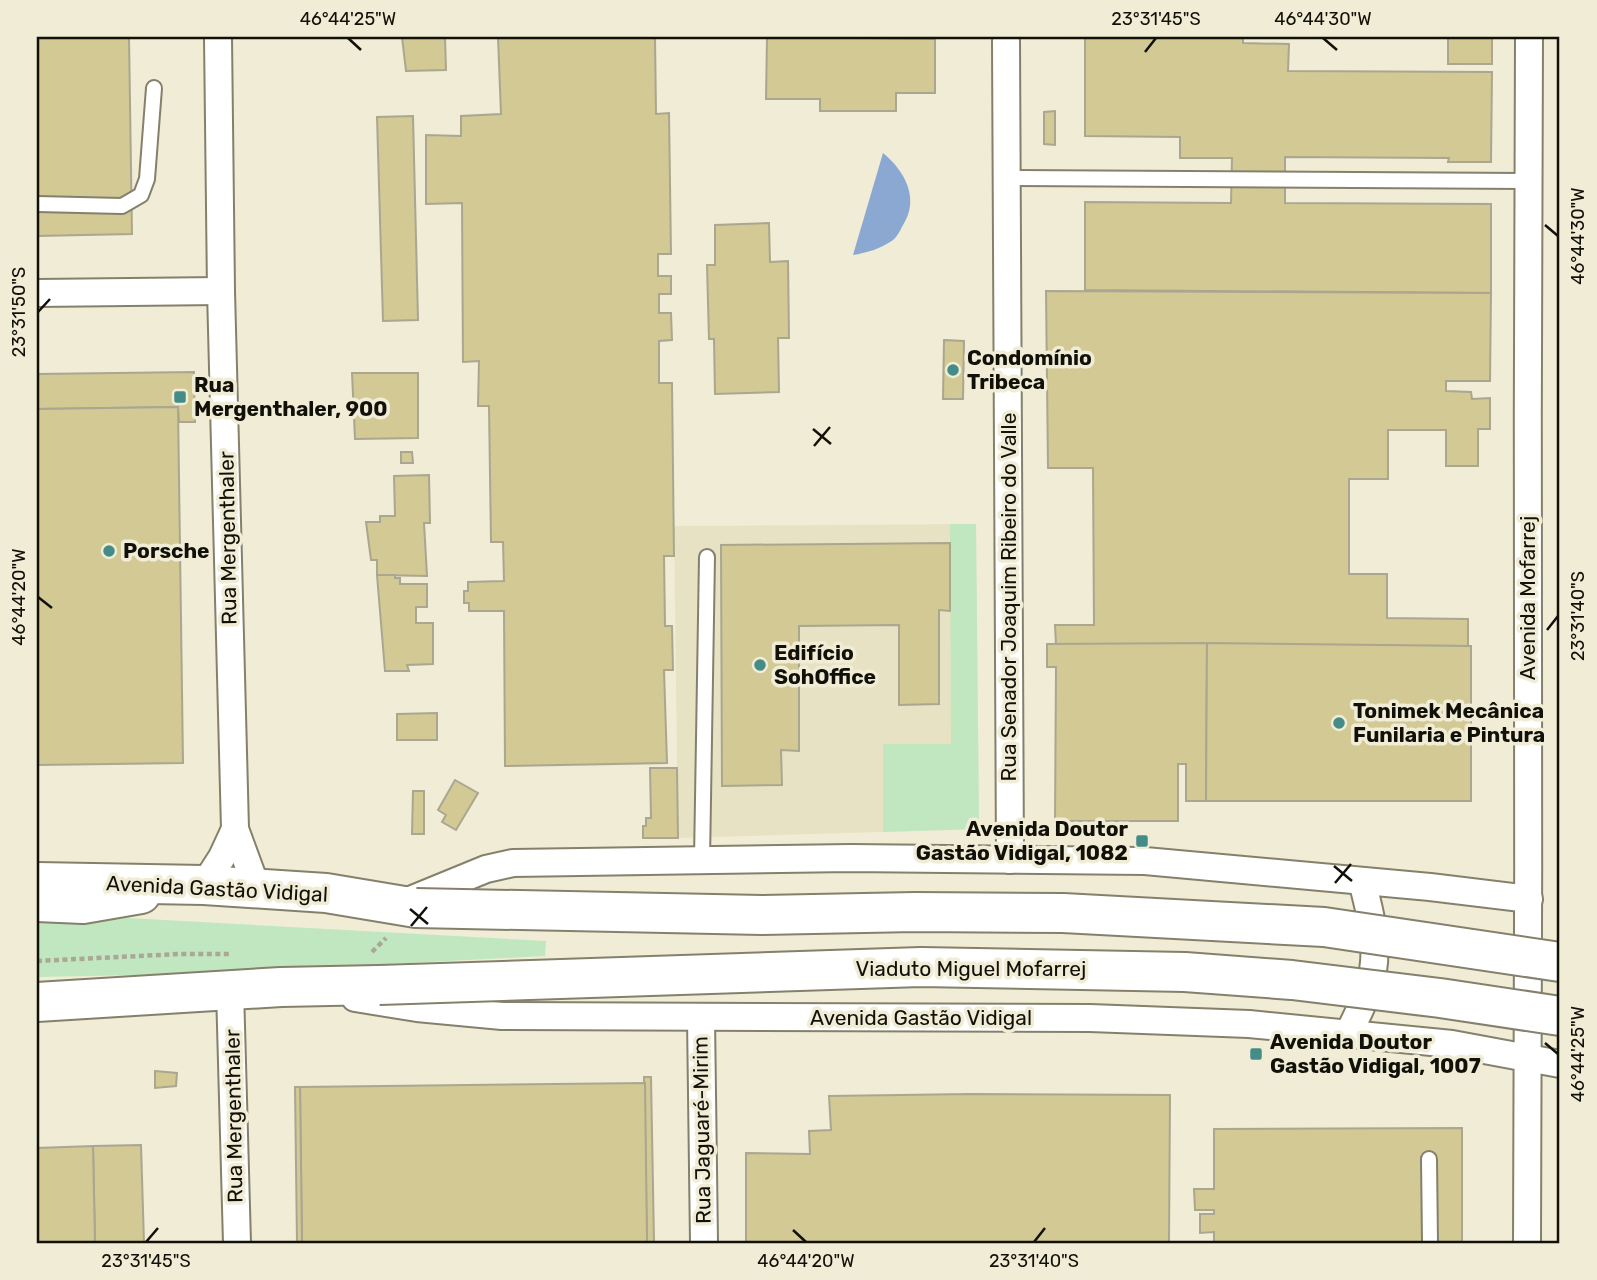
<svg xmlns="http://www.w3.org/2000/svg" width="1597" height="1280" font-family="Rubik,sans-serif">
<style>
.built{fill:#e8e2c4}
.green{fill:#c0e7c0}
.water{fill:#8aa8d2}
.building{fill:#d2c995;stroke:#aaa690;stroke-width:2}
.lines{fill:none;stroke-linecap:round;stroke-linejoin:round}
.lane-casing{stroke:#84806c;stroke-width:18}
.street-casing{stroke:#84806c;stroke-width:30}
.secondary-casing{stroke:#84806c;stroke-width:42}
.highway-casing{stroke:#84806c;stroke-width:42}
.path{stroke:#aaa794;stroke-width:4.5;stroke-dasharray:5 3.5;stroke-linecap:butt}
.lane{stroke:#fff;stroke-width:14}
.street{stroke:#fff;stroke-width:26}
.secondary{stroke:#fff;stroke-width:38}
.highway{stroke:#fff;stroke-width:38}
.highway-bridge-casing{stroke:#84806c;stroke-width:42;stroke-linecap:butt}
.highway-bridge{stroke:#fff;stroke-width:38}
.ticks{fill:none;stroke:#121109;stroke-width:2.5}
.poi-dot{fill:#448c88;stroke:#f0ecd5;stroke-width:2.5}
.labels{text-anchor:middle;stroke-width:7;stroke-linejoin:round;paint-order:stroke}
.poi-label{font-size:21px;font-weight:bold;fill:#121109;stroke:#f0ecd5;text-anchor:start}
.street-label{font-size:21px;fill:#121109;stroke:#f0ecd5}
.neatline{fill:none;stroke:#121109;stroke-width:2.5}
.ticks-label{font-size:18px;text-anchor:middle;fill:#121109}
</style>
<rect width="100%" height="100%" fill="#f0ecd5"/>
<polygon class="built" points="976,524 979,829 678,838 674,526"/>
<g class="green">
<polygon points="950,524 976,524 979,829 883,832 883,744 951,744"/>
<polygon points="37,913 546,941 545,956 193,974 37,977"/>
</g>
<path class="water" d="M 883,153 C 905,171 920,199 903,225 C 900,231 896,239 890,242 C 879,249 866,253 853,255 Z"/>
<g class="building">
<polygon points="37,37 129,37 132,234 37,236"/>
<polygon points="402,37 445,37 446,70 406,71"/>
<polygon points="498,37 655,37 656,114 669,113 671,254 658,254 658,276 671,276 671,294 659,294 659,313 671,313 672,340 659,341 659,383 672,383 674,556 664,556 665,626 672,626 673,670 664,670 667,763 505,766 504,611 469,611 469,603 464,603 464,591 468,591 468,582 504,581 503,542 491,542 489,406 478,406 479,361 463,362 462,203 426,204 426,135 461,136 461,116 501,114"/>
<polygon points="767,37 935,39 935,93 896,93 896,111 820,111 820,99 766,99"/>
<polygon points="1085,37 1243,37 1243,43 1289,44 1288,71 1492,72 1491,162 1448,162 1449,158 1285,157 1285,203 1491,204 1491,293 1085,290 1085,202 1231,203 1232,158 1180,158 1180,137 1085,136"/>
<rect x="1448" y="37" width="44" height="27"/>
<polygon points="1055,111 1055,145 1044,144 1044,112"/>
<polygon points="413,116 418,320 383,321 377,117"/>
<polygon points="769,223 770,262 788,261 789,338 778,338 779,392 715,394 714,339 709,339 707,265 715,265 715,225"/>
<polygon points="1046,291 1491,293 1490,381 1446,381 1446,391 1471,392 1472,399 1490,398 1490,429 1478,429 1478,466 1446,466 1446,430 1388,430 1388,479 1349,479 1349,574 1387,574 1387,618 1468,619 1468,646 1056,645 1055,625 1094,625 1093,468 1048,468"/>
<polygon points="944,340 964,341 963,399 943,399"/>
<polygon points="194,372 195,422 179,422 178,407 37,409 37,374"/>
<polygon points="352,373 418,373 418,438 355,439"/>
<polygon points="178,407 183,763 38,765 37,409"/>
<polygon points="401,452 412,452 413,463 401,463"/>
<polygon points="429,475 430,523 424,523 427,576 377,575 377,560 371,560 366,522 380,522 380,516 395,516 394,476"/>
<polygon points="950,543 950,611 939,610 939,704 899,705 899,625 799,626 799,751 781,750 782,785 722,786 721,545"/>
<polygon points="377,575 395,575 395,578 400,578 400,584 427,584 427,607 416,607 416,623 433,623 433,664 407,665 409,671 385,671"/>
<polygon points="1207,643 1206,801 1186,801 1186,764 1178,764 1178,821 1055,821 1056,667 1047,667 1047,644"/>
<polygon points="1207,643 1471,646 1471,801 1206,801"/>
<polygon points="437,713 437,740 397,740 397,714"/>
<polygon points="650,768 677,768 678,838 643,838 643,826 646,826 646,818 651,818"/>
<polygon points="455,780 478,793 456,830 442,822 446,815 438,810"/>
<polygon points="413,791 424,791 424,834 412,834"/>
<polygon points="155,1071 177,1073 176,1086 155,1088"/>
<polygon points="644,1077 651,1077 654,1243 647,1243"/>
<polygon points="645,1083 647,1243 302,1243 300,1087"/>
<polygon points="295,1087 300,1087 302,1243 297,1243"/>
<polygon points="970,1094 1170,1095 1169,1243 746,1243 746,1153 810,1154 809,1131 831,1130 829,1096"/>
<polygon points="1462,1128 1462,1243 1214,1243 1214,1232 1200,1233 1200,1214 1214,1214 1214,1210 1195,1210 1194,1189 1214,1189 1214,1129"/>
<polygon points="141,1145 144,1243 95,1243 93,1146"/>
<polygon points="93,1146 95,1243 37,1243 37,1148"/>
</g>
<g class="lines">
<defs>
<g id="lane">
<polyline points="1007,178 1528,181"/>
<polyline points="37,204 122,206 141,195 147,179 154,88"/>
<polyline points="702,860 707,557"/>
<polyline points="1429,1159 1430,1243"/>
</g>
<g id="street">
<polyline points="218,37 221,291 235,829 257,889"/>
<polyline points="1006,41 1010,860"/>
<polyline points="37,293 221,291"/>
<polyline points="204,885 222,857 235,829"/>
<polyline points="403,903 486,869 513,863 851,858 1145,861 1430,887 1529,899"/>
<polyline points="230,990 237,1243"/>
<polyline points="355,998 417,1008 502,1016 1090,1018 1249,1024 1452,1044 1560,1064"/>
<polyline points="701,1018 704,1243"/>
<path d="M 1349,1032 C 1356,1018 1364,1003 1369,987 C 1381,951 1371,916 1362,881"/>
<path d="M 1527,1243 C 1530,841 1526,439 1529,37"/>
</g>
<polyline id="secondary" points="37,902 83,904 141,894"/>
<g id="highway">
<polyline points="37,882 204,885 326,893 416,908"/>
<polyline points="37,1002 281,987 379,985"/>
</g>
</defs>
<use href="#lane" class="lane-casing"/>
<use href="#street" class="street-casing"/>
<use href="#secondary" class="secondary-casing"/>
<use href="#highway" class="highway-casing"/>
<g class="path">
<polyline points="372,952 386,938"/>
<polyline points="37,961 179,954 232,954"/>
</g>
<use href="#lane" class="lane"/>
<use href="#street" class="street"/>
<use href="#secondary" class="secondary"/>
<use href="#highway" class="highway"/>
<defs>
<g id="highway-bridge">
<polyline points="416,908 762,915 915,912 1063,913 1324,927 1560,962"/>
<polyline points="379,985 921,967 1185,972 1292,980 1440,998 1560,1016"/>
</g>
</defs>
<use href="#highway-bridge" class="highway-bridge-casing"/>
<use href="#highway-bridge" class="highway-bridge"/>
</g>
<path class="ticks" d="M 348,38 L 361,50M 1323,38 L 1337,50M 1145,52 L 1156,38M 1545,225 L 1558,236M 38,312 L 50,299M 813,429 L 831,444M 814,446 L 830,427M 38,597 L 52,608M 1547,630 L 1558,616M 1334,866 L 1352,881M 1335,883 L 1351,864M 410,909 L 428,924M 411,926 L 427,907M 1545,1043 L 1558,1054M 793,1230 L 806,1242M 146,1242 L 158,1228M 1034,1242 L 1045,1228"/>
<g class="poi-dot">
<circle cx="953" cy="370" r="7"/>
<rect x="173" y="390" width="14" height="14" rx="3.5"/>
<circle cx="109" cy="551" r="7"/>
<circle cx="760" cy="665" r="7"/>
<circle cx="1339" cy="723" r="7"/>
<rect x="1135" y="834" width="14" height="14" rx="3.5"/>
<rect x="1249" y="1047" width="14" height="14" rx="3.5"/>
</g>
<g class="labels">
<g class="poi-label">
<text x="967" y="365">Condomínio<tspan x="967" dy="24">Tribeca</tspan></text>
<text x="194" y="392">Rua<tspan x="194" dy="24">Mergenthaler, 900</tspan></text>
<text x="123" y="558">Porsche</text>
<text x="774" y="660">Edifício<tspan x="774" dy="24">SohOffice</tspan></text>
<text x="1353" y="718">Tonimek Mecânica<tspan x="1353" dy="24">Funilaria e Pintura</tspan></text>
<text x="1128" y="836" text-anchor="end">Avenida Doutor<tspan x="1128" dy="24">Gastão Vidigal, 1082</tspan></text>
<text x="1270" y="1049">Avenida Doutor<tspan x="1270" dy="24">Gastão Vidigal, 1007</tspan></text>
</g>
<g class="street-label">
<text transform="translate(228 538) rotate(-91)" y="7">Rua Mergenthaler</text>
<text transform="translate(1009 597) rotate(-90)" y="7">Rua Senador Joaquim Ribeiro do Valle</text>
<text transform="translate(1528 598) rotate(-90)" y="7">Avenida Mofarrej</text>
<text transform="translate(217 889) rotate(3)" y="7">Avenida Gastão Vidigal</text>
<text x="971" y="976">Viaduto Miguel Mofarrej</text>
<text x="921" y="1025">Avenida Gastão Vidigal</text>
<text transform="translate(234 1116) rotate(-91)" y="7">Rua Mergenthaler</text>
<text transform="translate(702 1130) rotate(-91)" y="7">Rua Jaguaré-Mirim</text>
</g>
</g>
<rect width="1597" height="1280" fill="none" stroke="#f0ecd5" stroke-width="77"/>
<rect x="38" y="38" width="1520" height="1204" class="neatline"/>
<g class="ticks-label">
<text x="348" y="25">46°44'25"W</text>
<text x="1156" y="25">23°31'45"S</text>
<text x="1323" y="25">46°44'30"W</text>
<text transform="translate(1578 236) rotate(-90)" y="6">46°44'30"W</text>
<text transform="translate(19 312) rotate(-90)" y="6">23°31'50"S</text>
<text transform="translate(19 597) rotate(-90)" y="6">46°44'20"W</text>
<text transform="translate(1578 616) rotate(-90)" y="6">23°31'40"S</text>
<text transform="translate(1578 1054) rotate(-90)" y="6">46°44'25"W</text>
<text x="146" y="1267">23°31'45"S</text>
<text x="806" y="1267">46°44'20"W</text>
<text x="1034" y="1267">23°31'40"S</text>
</g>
</svg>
